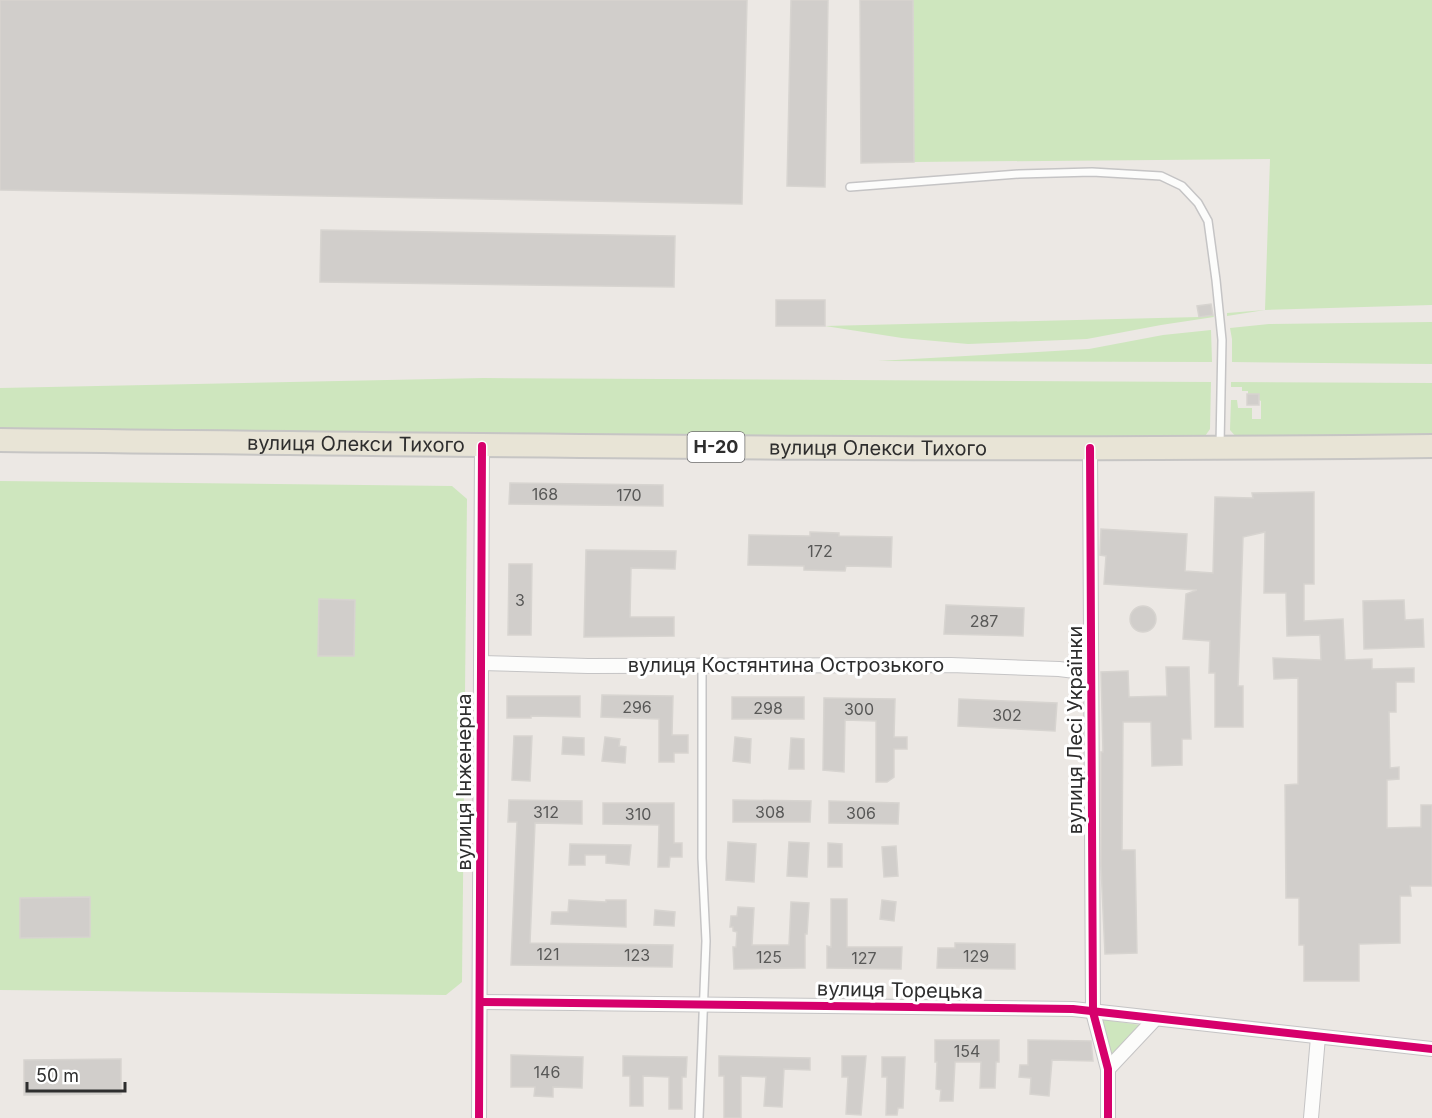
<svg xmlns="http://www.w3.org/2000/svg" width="1432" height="1118" font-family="Inter,sans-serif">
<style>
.green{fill:#cee6be}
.building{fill:#d1cecb;stroke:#d7d4d0;stroke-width:1.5}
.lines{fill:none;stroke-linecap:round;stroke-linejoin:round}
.lane-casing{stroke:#c5c4c5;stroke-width:10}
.street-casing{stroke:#c5c4c5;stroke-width:16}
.primary-casing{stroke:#c6c5c4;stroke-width:26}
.lane{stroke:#fcfcfb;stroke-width:7}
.street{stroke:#fcfcfb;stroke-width:14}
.primary{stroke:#e8e4d6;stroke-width:22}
.cycleway-casing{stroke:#fff;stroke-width:11}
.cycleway{stroke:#d6006c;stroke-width:8}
.labels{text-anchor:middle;stroke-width:6;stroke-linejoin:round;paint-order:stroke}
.number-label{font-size:16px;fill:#585857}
.shield{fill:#fff;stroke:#6d6d6d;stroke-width:1.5}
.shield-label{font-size:18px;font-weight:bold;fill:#2e2e2e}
.street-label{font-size:20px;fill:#2e2e2e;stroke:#fff}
</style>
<rect width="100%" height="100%" fill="#ece8e4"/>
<g class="green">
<polygon points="913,0 1432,0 1432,305 1265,310 1227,316 1227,313 1265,310 1270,159 914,162"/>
<polygon points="1213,315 1214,317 1161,325 1087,339 968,344 902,338 825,326 1199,317"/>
<polygon points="1432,322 1432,364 1232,362 1232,339 1230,328 1269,324"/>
<polygon points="1211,330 1212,362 878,361 1089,349 1163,335"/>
<polygon points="484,378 1211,382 1210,429 1203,439 584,435 0,428 0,388"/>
<polygon points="1231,382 1432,383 1432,436 1237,438 1230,430 1231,400 1237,400 1238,408 1252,408 1252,419 1261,419 1261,401 1248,394 1248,391 1242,391 1242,387 1231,387"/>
<polygon points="0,481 452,486 467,499 462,982 446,995 0,990"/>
<polygon points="1099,1019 1140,1025 1111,1057"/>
</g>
<g class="building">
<polygon points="0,0 747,0 742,204 0,190"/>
<polygon points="791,0 828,0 825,187 787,186"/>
<polygon points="860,0 913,0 914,162 861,163"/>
<polygon points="321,230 675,236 674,287 320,282"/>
<rect x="776" y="300" width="49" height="26"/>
<polygon points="1211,304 1213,315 1199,317 1197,306"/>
<rect x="1247" y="394" width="12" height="11"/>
<polygon points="510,483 663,485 663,506 509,504"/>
<polygon points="1314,492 1314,584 1304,584 1304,621 1343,619 1345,660 1372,659 1372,669 1414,668 1414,682 1396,682 1396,712 1389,712 1390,768 1399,767 1399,779 1387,780 1387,828 1421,827 1421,805 1432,805 1432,886 1410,886 1411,896 1400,896 1400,943 1359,944 1359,981 1304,981 1304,945 1299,945 1299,898 1286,898 1285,785 1298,784 1298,678 1274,679 1273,658 1321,660 1320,635 1287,636 1286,593 1264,593 1265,532 1243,537 1238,686 1243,686 1243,727 1215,727 1215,673 1209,673 1210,641 1183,639 1186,594 1197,590 1104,584 1106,556 1100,555 1101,529 1187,534 1185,571 1213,573 1215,497 1253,498 1252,493"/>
<polygon points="810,532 839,533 839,536 892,537 891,567 846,566 845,571 804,570 804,566 748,565 749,535 810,536"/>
<polygon points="586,550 676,551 675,569 631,568 630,617 674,617 674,636 584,637"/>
<polygon points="509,564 532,564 531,635 508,635"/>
<polygon points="319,599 355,600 354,656 318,656"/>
<polygon points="1404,600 1405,620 1423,619 1424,647 1364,649 1363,601"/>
<polygon points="946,605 1024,608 1023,636 944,634"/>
<circle cx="1143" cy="619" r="13"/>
<polygon points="1166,667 1189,667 1191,739 1182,739 1182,765 1152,766 1151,722 1123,722 1122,850 1135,850 1137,953 1105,954 1101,866 1101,752 1103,752 1101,672 1128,671 1129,697 1167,696"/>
<polygon points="602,695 673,696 672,735 688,735 688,753 674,753 674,762 659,762 659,719 601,717"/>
<polygon points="507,696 580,696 580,717 531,716 531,718 507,718"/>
<rect x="732" y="697" width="72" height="22"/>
<polygon points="824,698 895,699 894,737 907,737 907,749 894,749 894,777 887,782 876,782 876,721 845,720 844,772 823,770"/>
<polygon points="959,699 1057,703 1055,731 958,726"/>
<polygon points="514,736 532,736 530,781 512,780"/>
<polygon points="563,737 584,738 584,755 562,754"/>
<polygon points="605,737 620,739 619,746 626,747 625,763 602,761"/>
<polygon points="735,737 751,739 750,763 733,761"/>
<polygon points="791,738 804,739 804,769 789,769"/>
<polygon points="509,800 582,801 582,824 535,823 530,943 673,945 672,967 511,965 517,822 508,822"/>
<polygon points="733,800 811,801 810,822 733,822"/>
<polygon points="829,801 899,803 898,824 829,823"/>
<polygon points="603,803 674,803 674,843 682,843 682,857 670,857 669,867 658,867 659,825 603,824"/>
<polygon points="728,842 756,844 754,882 726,880"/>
<polygon points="789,842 809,843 807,877 787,876"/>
<polygon points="828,843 842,844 842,867 828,867"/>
<polygon points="570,844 631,845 629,865 606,863 606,855 585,855 585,865 569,865"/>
<polygon points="896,846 898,876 884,877 882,847"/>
<polygon points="90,897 90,937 20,938 20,898"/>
<polygon points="831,899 847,899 847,947 902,947 901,969 827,968 827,946 831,947"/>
<polygon points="569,900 606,902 606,900 626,900 626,927 551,924 552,912 568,912"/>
<polygon points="882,900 896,902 894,921 880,919"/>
<polygon points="791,902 809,903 807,934 805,934 805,968 734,969 733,947 736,947 737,932 733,931 733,927 730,927 731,916 737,916 738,907 754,908 752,945 789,945"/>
<polygon points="655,910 675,912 674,926 654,925"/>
<polygon points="955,943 1015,944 1015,969 937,968 938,948 955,948"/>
<polygon points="935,1040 999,1040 999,1062 996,1062 995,1088 980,1088 981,1062 955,1062 953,1101 940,1101 941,1090 936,1089 937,1062 935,1062"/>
<polygon points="1028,1040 1091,1041 1093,1061 1052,1060 1049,1096 1030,1094 1031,1078 1019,1077 1020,1065 1028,1065"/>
<polygon points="511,1055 583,1057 582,1088 553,1087 553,1097 534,1096 535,1087 511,1087"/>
<polygon points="623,1056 687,1057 686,1077 682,1077 682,1109 669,1109 669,1077 643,1076 643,1106 630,1106 630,1076 623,1076"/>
<polygon points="719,1056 810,1058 810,1070 784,1069 782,1107 764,1106 766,1077 741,1076 741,1118 724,1118 724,1076 719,1076"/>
<polygon points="842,1056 866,1056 861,1115 846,1114 848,1077 842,1077"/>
<polygon points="882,1057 905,1057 903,1108 898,1108 897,1115 886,1115 887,1077 882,1077"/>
<polygon points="121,1059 121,1094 24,1095 24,1060"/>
</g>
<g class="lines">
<defs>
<g id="lane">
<polyline points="850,187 1019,174 1092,172 1161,176 1182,186 1198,203 1208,221 1216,280 1222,340 1220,445"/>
<polyline points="699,1118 706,941 702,858 702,665"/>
</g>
<g id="street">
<polyline points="1090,448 1093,1012 1108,1069 1108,1118"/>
<polyline points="481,663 588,666 951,665 1059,669 1091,673"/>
<polyline points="480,1002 1073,1009 1432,1049"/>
<polyline points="1108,1069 1155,1019"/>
<polyline points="479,1118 482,446"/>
<polyline points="1311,1118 1318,1037"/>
</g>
<g id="primary">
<path id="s1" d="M 0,440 C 477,445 955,452 1432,446"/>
</g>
</defs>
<use href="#lane" class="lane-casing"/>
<use href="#street" class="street-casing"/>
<use href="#primary" class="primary-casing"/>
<use href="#lane" class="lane"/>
<use href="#street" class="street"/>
<use href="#primary" class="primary"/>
<defs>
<g id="cycleway">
<polyline points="1090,448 1093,1012 1108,1069 1108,1118"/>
<polyline points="480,1002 1073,1009 1432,1049"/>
<polyline points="479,1118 482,446"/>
</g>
</defs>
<use href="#cycleway" class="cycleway-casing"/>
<use href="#cycleway" class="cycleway"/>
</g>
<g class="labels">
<g class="number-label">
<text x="545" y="500">168</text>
<text x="629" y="501">170</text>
<text x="820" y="557">172</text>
<text x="520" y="606">3</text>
<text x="984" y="627">287</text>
<text x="637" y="713">296</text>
<text x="768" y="714">298</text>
<text x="859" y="715">300</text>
<text x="1007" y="721">302</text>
<text x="546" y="818">312</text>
<text x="770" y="818">308</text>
<text x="861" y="819">306</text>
<text x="638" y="820">310</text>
<text x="548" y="960">121</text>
<text x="637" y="961">123</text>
<text x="976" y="962">129</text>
<text x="769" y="963">125</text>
<text x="864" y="964">127</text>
<text x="967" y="1057">154</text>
<text x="547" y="1078">146</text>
</g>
<rect class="shield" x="687.5" y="432" width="57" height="30" rx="4.5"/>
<g class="shield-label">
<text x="716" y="453">Н-20</text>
</g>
<g class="street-label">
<text dy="7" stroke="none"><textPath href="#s1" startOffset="356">вулиця Олекси Тихого</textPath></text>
<text dy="7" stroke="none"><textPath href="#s1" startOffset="878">вулиця Олекси Тихого</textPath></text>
<text x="786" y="672">вулиця Костянтина Острозького</text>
<text transform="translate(1075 730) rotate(-90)" y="7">вулиця Лесі Українки</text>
<text transform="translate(464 782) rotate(-90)" y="7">вулиця Інженерна</text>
<text transform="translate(900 990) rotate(1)" y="7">вулиця Торецька</text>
</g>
</g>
<path d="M27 1082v9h98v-9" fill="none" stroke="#2e2e2e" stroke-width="3"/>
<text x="36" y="1082" font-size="18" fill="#2e2e2e" stroke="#ffffff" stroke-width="4.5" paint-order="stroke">50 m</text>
</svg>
